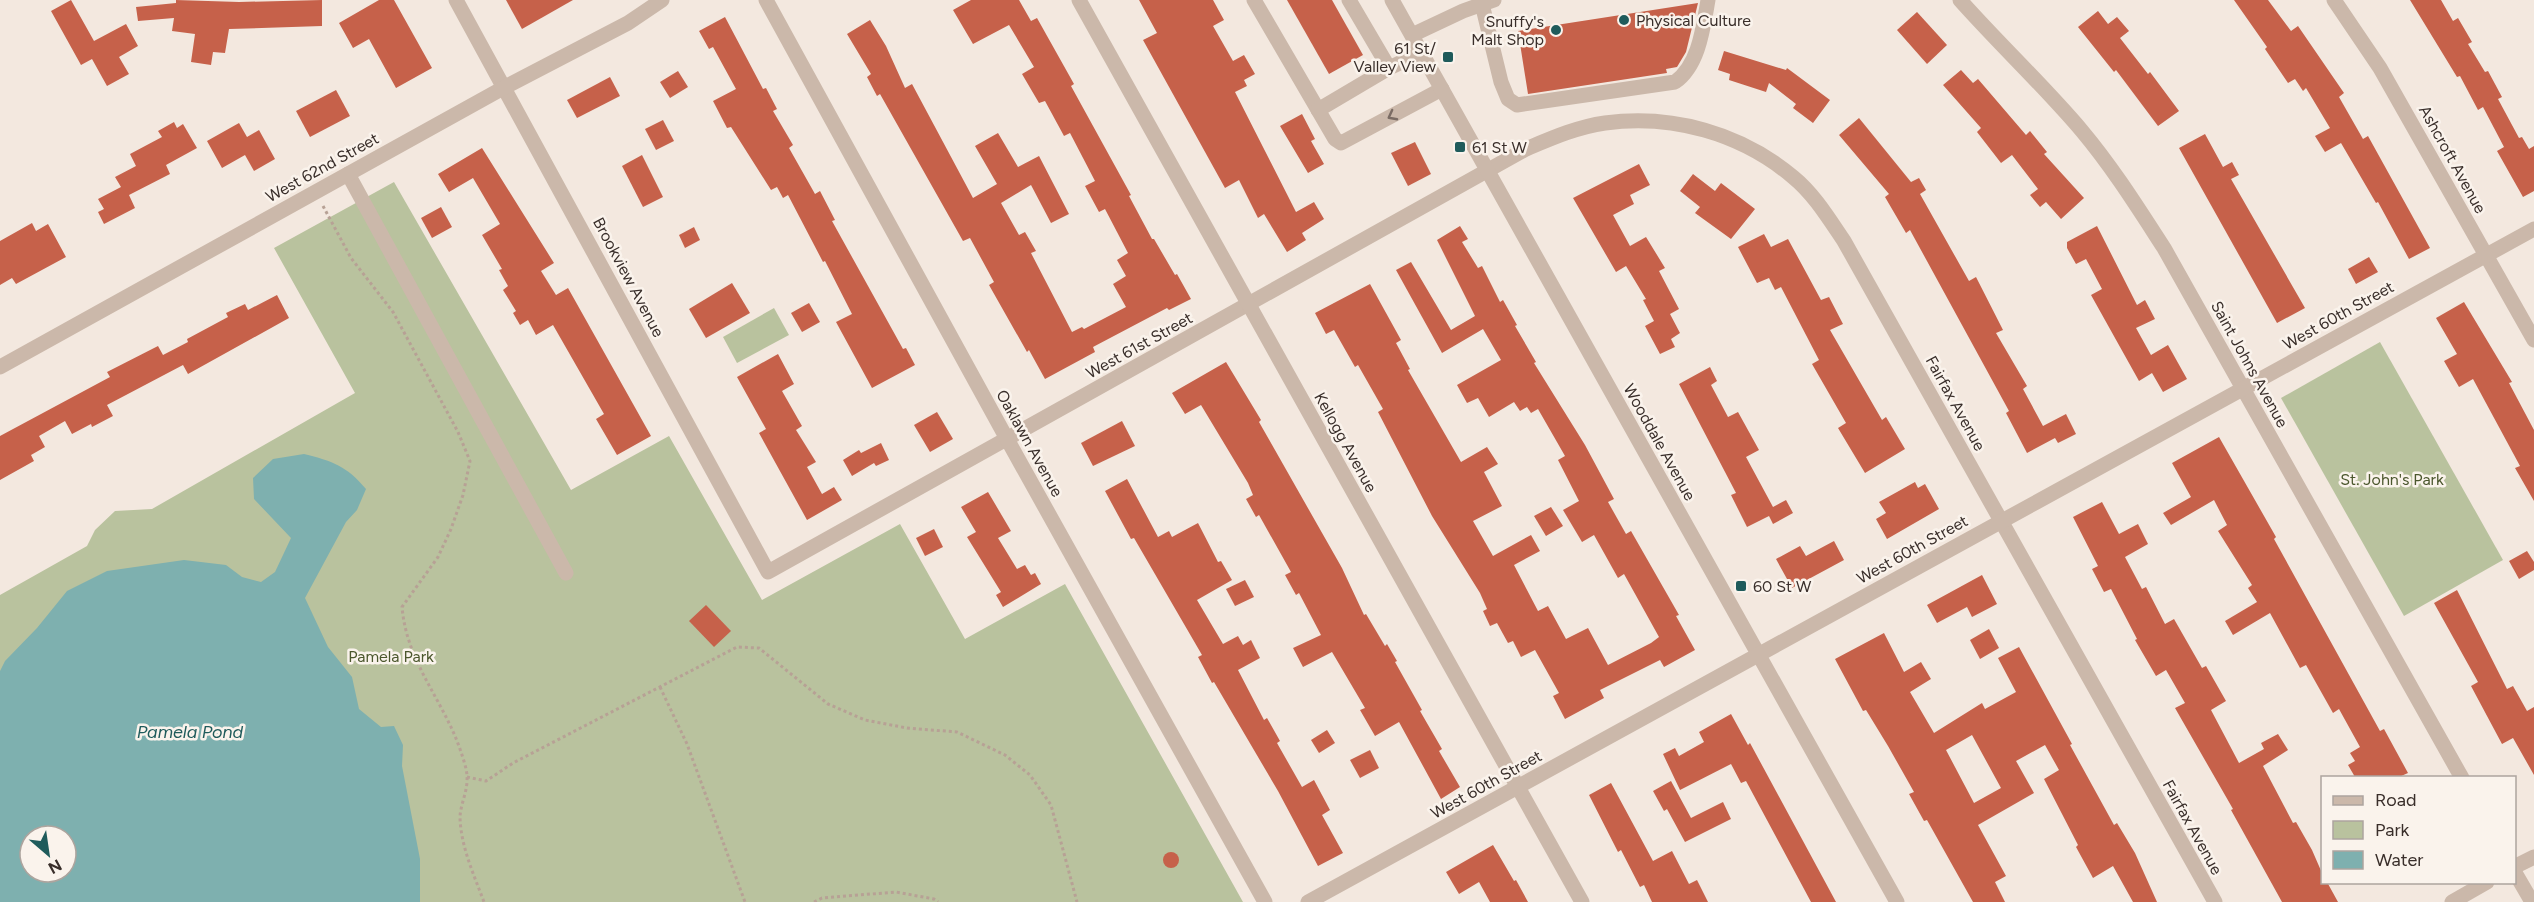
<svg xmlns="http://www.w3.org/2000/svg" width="2534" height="902" font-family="Figtree,sans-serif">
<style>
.green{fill:#b9c29e;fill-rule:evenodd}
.water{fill:#7eb0af;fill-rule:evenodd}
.building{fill:#c6614a;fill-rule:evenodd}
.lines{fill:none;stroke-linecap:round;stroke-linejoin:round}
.path{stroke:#b7a195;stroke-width:3;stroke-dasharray:3 3;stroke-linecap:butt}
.minor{stroke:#cbb8aa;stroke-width:15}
.oneway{stroke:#7b6c64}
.poi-dot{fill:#1f5b5b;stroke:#faf3ec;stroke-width:2}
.labels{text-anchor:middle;stroke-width:5;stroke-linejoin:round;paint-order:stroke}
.poi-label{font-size:16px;fill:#392e2a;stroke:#faf3ec;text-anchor:start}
.street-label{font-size:16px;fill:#392e2a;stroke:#faf3ec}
.park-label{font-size:16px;fill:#4b572d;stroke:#faf3ec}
.water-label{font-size:18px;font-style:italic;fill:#1f5b5b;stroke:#faf3ec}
</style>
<rect width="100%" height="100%" fill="#f3e8df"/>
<g class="green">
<path d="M 394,182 L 571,490 L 669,436 L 762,600 L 900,524 L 965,639 L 1065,584 L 1243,902 L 0,902 L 0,595 L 87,546 L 95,530 L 115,511 L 152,509 L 355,393 L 274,248 ZM 30,836 L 66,836 L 66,872 L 30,872 Z"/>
<polygon points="774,308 789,335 737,363 723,337"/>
<polygon points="2380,342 2503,560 2404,616 2281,398"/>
</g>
<path class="water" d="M 304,454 C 332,461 347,466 366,489 L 357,510 L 346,522 L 305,598 L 328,647 L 352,677 L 359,709 L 381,727 L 394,726 L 403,745 L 402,766 L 420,859 L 420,902 L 0,902 L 0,671 L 5,661 L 37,628 L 67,591 L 107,571 L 184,560 L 226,565 L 242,577 L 261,582 L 275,572 L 291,538 L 254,499 L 253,478 L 273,459 ZM 30,836 L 66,836 L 66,872 L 30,872 Z"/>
<g class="building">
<polygon points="71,0 94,41 126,24 138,46 119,57 129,74 107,86 92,59 81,65 51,11"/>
<polygon points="176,0 239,2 322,0 322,26 229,29 225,53 213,52 211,65 191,62 195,34 172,31 174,18 138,21 136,7 176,3"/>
<polygon points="379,0 394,0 432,68 396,88 369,39 353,48 339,23"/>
<polygon points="506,0 573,0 522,29"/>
<polygon points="971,0 1019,0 1031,21 1037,18 1074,84 1071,86 1131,195 1129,196 1152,239 1154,239 1175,275 1177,274 1191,299 1169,310 1167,308 1093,347 1095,352 1045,379 1029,350 1027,352 989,285 994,282 970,238 963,241 880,94 877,96 867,77 871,74 847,34 870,20 886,46 905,88 912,84 973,198 997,184 975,146 998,133 1018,167 1039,156 1069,214 1051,223 1031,185 1001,203 1019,235 1025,232 1036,251 1031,253 1072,332 1082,327 1084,329 1126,307 1113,284 1126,276 1117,260 1128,253 1105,209 1099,212 1085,186 1095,181 1070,133 1064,136 1045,101 1039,103 1022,74 1034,67 1009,25 973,44 953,10"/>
<polygon points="1139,0 1213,0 1224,20 1213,26 1233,61 1244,55 1255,74 1244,80 1247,86 1235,92 1296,212 1314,202 1324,219 1302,233 1306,240 1287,252 1264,214 1258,218 1239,180 1225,188 1143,40 1157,33"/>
<polygon points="1287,0 1332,0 1363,55 1329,74"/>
<polygon points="2234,0 2268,0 2291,31 2298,26 2344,93 2339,97 2363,139 2368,136 2430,248 2409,259 2378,202 2376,203 2341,143 2325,152 2315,136 2330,128 2306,88 2303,91 2295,79 2288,83 2265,49 2267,47"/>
<polygon points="2410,0 2441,0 2453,21 2458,18 2472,42 2468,44 2485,72 2488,71 2502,97 2498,99 2519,138 2522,137 2529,149 2534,146 2534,191 2523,197 2497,151 2504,147 2483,107 2478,110 2460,76 2457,77"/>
<polygon points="1698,3 1686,52 1677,67 1666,69 1667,73 1528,94 1518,31"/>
<polygon points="2098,11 2108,24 2117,17 2129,31 2120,38 2148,74 2150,72 2179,111 2158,126 2116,70 2114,72 2078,27"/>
<polygon points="1917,12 1947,45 1927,64 1897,30"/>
<polygon points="725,17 763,89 766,88 777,109 773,111 793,145 789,148 815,194 820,191 835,220 832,221 903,349 906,348 915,365 872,388 836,322 852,314 825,261 823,262 788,195 783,198 777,187 771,190 731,127 727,128 713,101 736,89 713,47 709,49 699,31"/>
<polygon points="1724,51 1786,70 1787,68 1830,100 1813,123 1793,108 1796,104 1769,83 1766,92 1729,80 1730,74 1718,70"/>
<polygon points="1961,70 1973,83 1978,79 2026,135 2030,131 2047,152 2044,154 2084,198 2061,219 2046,202 2040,207 2030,195 2038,189 2012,155 2001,163 1977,132 1981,128 1943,85"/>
<polygon points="678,71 688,87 670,98 660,82"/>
<polygon points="610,77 620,96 577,118 567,100"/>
<polygon points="336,90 350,116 310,137 296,111"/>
<polygon points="1302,114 1315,139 1311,141 1324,164 1308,173 1280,126"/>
<polygon points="1859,118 1911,182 1919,178 1926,190 1920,194 1969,281 1976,277 2003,330 1996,333 2027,386 2023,389 2043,426 2066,414 2076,434 2058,443 2055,438 2027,453 2006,413 2009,411 1910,230 1906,233 1885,197 1889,194 1839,135"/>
<polygon points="663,120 674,141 656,150 645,129"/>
<polygon points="174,122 177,128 183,124 197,148 166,165 170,174 129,195 135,208 104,224 98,212 104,209 98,199 121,187 115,177 136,166 130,154 162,137 158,131"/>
<polygon points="239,123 247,137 259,130 275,159 254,171 245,155 222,168 207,141"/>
<polygon points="2205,134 2223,167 2232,162 2239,175 2231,179 2305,308 2277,323 2179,148"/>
<polygon points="1415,142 1431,174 1408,186 1391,153"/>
<polygon points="482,148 554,263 541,271 556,295 568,288 651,436 617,455 596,419 604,414 553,325 536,335 528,320 520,325 513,313 516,311 503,290 508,286 499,270 502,269 482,235 500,224 473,178 449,192 438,174"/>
<polygon points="642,155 663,197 643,207 622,166"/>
<polygon points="1639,164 1650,185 1630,195 1634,204 1613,215 1630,246 1646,237 1665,268 1659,271 1679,309 1670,314 1680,333 1671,339 1675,347 1660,354 1645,326 1654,321 1643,300 1646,299 1626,266 1616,272 1573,198"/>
<polygon points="1693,174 1715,191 1721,183 1755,209 1731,239 1695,213 1700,207 1680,191"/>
<polygon points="441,207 452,227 432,238 421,218"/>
<polygon points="32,223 36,231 48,224 66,257 16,284 12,278 0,285 0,241"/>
<polygon points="1460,226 1468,239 1462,242 1478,268 1482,266 1500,302 1503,300 1517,325 1515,326 1536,362 1534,363 1585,445 1614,499 1608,502 1626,534 1631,531 1679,615 1676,616 1695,650 1664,667 1660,660 1600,690 1604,698 1565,719 1553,696 1559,693 1535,650 1521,657 1513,641 1508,643 1497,623 1490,626 1483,611 1487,609 1480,593 1432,516 1378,412 1383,409 1358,365 1355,367 1334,330 1326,334 1315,313 1370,284 1401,340 1396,343 1410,369 1408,370 1461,462 1487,447 1498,464 1484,472 1502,506 1473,521 1493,556 1531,535 1540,551 1514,565 1538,611 1548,606 1566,639 1588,628 1608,665 1651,643 1659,637 1624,574 1618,578 1594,535 1582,542 1563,510 1579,501 1558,460 1565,456 1538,409 1531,413 1527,407 1520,411 1514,402 1489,417 1478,398 1467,403 1457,385 1501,360 1483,329 1442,353 1396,270 1411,262 1451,330 1475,316 1437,240"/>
<polygon points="2097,226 2137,305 2145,300 2155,319 2136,328 2151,355 2168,345 2187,379 2163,392 2152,373 2139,381 2091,295 2102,289 2086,259 2076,264 2067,248 2067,242"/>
<polygon points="694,227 700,240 685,248 679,235"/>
<polygon points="1764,234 1771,247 1788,239 1821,300 1829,297 1843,324 1830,330 1882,420 1886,417 1905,449 1865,473 1838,428 1846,423 1812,364 1819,360 1781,287 1775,290 1769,278 1757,283 1738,247"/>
<polygon points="2369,257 2378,272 2356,284 2348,269"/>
<polygon points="732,283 750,313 706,338 689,309"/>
<polygon points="277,295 289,318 188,374 183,365 107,405 113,416 92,427 91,424 72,434 65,421 39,436 45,447 31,455 34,461 0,480 0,436 110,377 107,372 158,346 163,355 188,342 187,339 228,317 226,313 245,304 248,310"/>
<polygon points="2464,302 2512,382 2509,383 2534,430 2534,501 2515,468 2520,466 2473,379 2459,387 2444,361 2457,354 2436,318"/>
<polygon points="809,303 820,322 802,332 791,313"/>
<polygon points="778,354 794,384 782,391 802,426 796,430 816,462 807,467 822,494 834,487 842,500 807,520 759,433 766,429 737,377"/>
<polygon points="1226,362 1261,420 1259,422 1342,568 1364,615 1366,614 1385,646 1387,644 1397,661 1395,662 1422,710 1420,711 1442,749 1439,751 1460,787 1441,799 1399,722 1375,736 1360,710 1365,708 1332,652 1303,667 1293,648 1321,635 1299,593 1296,595 1285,575 1291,572 1259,515 1256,517 1246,499 1253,495 1248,483 1201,405 1185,414 1172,393"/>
<polygon points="1710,367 1717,381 1711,385 1728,417 1738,412 1759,450 1746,457 1773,507 1786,500 1793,513 1773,524 1769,516 1747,527 1731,495 1736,493 1679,384"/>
<polygon points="937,412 953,439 930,452 914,425"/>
<polygon points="1122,421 1135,446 1093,466 1081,443"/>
<polygon points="2219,437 2276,537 2274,539 2380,731 2384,729 2408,773 2399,777 2355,777 2348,765 2355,761 2350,753 2360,747 2339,709 2333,713 2306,665 2300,668 2270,613 2233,635 2225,621 2257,602 2248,588 2252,585 2218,531 2227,525 2214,500 2171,525 2163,513 2191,497 2172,463"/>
<polygon points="881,443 889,460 876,466 874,463 852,476 843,460 859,450 861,453"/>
<polygon points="1127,479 1158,537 1169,531 1172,537 1198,523 1218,562 1221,561 1232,580 1197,600 1223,644 1238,636 1243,645 1251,640 1260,658 1238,670 1264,720 1267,718 1280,741 1277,743 1302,787 1314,780 1330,810 1322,815 1343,853 1318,866 1278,791 1214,682 1212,683 1198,657 1202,655 1134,538 1131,539 1105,491"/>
<polygon points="1915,482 1918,488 1925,484 1939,509 1887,539 1876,519 1886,513 1879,502"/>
<polygon points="988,492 1011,531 998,538 1017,569 1025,565 1031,575 1035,573 1041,584 1003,607 996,595 1001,592 967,537 976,532 961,507"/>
<polygon points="2102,502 2119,534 2138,524 2148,544 2125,557 2142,589 2146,587 2165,624 2174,619 2202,668 2206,666 2226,701 2211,710 2239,763 2264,749 2261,743 2278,734 2288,750 2263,766 2293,823 2296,822 2312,850 2322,873 2322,882 2327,882 2338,902 2282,902 2231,810 2233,809 2175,708 2185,703 2166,670 2156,676 2135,640 2137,639 2111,589 2104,592 2092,569 2098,566 2073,517"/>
<polygon points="1551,507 1563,526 1546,536 1534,516"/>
<polygon points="934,529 943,547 925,556 916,538"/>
<polygon points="1834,541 1844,560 1792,588 1776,559 1800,546 1806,556"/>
<polygon points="2527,551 2534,562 2534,570 2519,579 2509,561"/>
<polygon points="1982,575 1997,604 1972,617 1967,607 1937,623 1927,605"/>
<polygon points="1245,580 1254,597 1235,606 1226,589"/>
<polygon points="2457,590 2507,689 2513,686 2527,711 2534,707 2534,775 2513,738 2502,744 2471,686 2478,682 2434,603"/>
<polygon points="706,605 731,631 714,647 689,621"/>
<polygon points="1989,629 1999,648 1980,659 1970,640"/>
<path d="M 1884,633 L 1904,672 L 1921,662 L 1931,679 L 1910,692 L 1934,733 L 1982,703 L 1985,709 L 2016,692 L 1998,658 L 2019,647 L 2072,744 L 2070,745 L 2114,825 L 2117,823 L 2135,853 L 2157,902 L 2133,902 L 2113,866 L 2093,878 L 2076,847 L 2078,845 L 2044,779 L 2059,770 L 2045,745 L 2016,761 L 2034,793 L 1978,825 L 2006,876 L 1995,882 L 2005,902 L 1973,902 L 1927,820 L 1924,821 L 1909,794 L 1914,792 L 1888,746 L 1866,710 L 1863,711 L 1835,659 ZM 1972,735 L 2001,788 L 1974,803 L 1946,750 Z"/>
<polygon points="1731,714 1748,745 1750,743 1836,902 1811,902 1746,781 1741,783 1731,764 1680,790 1663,754 1675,748 1679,756 1704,742 1699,732"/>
<polygon points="1327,730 1335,743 1319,753 1311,740"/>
<polygon points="1370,750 1379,768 1360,778 1350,760"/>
<polygon points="1671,781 1691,818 1723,802 1731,819 1685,842 1667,809 1664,811 1653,791"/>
<polygon points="1611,783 1653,861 1672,851 1689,884 1697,880 1708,902 1652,902 1644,885 1640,887 1621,850 1618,852 1589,795"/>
<polygon points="1493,845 1514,881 1516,880 1528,902 1490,902 1479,882 1459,894 1446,872"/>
<circle cx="1171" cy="860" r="8"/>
</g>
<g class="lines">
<g class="path">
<path d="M 323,206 L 351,258 L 393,312 L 458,432 L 470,461 L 463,495 L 451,529 L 438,557 L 402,607 C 407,665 445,701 462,755 C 464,761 467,770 467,777 C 468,791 460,805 460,818 C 461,847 474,875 484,902"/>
<polyline points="660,687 687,744 745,902"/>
<polyline points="467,777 486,781 513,763 737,647 759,648 828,704 865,720 907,728 957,732 1005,755 1030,775 1051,805 1077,902"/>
<polyline points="814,902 822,898 896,892 934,899 938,902"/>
</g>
<g class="minor">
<path d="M 456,0 L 768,572 L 1526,149 C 1552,138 1577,127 1605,123 C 1672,114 1741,133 1793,177 C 1814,194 1829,219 1844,241 L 2215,902"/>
<polyline points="766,0 1007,439 1265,902"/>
<polyline points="1079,0 1582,902"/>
<polyline points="1254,0 1335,139 1341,143 1442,89"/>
<polyline points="1349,0 1389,68"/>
<polyline points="1392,0 1897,902"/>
<path d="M 1960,0 C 2000,45 2044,86 2082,131 C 2113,168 2138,208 2164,248 L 2462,778"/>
<polyline points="2334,0 2380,68 2534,340"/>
<path d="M 1482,4 L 1501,82 L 1508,99 L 1517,105 L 1675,82 C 1699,65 1703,28 1708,0"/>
<polyline points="1412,35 1463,11 1494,0"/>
<polyline points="1318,110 1389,68 1421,53"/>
<polyline points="348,174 566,573"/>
<polyline points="0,367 505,87 628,23 662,0"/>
<polyline points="2514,867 2534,857"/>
<polyline points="2514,871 2532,902"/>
<polyline points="1308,902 2534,229"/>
<polyline points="2452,902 2487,882"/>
</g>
</g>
<defs><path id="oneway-chevron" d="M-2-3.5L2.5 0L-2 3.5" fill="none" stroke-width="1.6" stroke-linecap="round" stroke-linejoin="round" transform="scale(1.5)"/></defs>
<use class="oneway" href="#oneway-chevron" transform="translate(1392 116) rotate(152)"/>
<g class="poi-dot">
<circle cx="1624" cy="20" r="6"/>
<circle cx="1556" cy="30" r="6"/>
<rect x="1442" y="51" width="12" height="12" rx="3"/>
<rect x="1454" y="141" width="12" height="12" rx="3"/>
<rect x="1735" y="580" width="12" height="12" rx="3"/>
</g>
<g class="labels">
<g class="poi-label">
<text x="1636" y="26">Physical Culture</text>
<text x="1544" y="27" text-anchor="end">Snuffy's<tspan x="1544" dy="18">Malt Shop</tspan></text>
<text x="1436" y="54" text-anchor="end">61 St/<tspan x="1436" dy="18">Valley View</tspan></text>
<text x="1472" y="153">61 St W</text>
<text x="1753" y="592">60 St W</text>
</g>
<g class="street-label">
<text transform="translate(2453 159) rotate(61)" y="6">Ashcroft Avenue</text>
<text transform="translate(322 167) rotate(-29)" y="6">West 62nd Street</text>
<text transform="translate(629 277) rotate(62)" y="6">Brookview Avenue</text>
<text transform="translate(2338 315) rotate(-29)" y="6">West 60th Street</text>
<text transform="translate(1139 345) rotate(-29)" y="6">West 61st Street</text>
<text transform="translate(2250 364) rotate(61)" y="6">Saint Johns Avenue</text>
<text transform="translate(1956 403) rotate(61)" y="6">Fairfax Avenue</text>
<text transform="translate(1346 442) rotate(61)" y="6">Kellogg Avenue</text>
<text transform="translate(1660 442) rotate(61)" y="6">Wooddale Avenue</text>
<text transform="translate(1030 443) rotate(61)" y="6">Oaklawn Avenue</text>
<text transform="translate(1912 549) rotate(-29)" y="6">West 60th Street</text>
<text transform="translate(1486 784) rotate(-29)" y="6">West 60th Street</text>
<text transform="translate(2193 827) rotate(61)" y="6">Fairfax Avenue</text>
</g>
<g class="park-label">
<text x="2392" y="485">St. John's Park</text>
<text x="391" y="662">Pamela Park</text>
</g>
<g class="water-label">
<text x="190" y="738">Pamela Pond</text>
</g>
</g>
<rect x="2321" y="776" width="195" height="108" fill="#faf3ec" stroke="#ada49e" stroke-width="1.5"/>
<rect x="2333" y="796" width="30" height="9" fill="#cbb8aa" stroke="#ada49e" stroke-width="1.5"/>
<text x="2375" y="806" font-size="18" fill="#392e2a">Road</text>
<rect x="2333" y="821" width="30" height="18" fill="#b9c29e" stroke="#ada49e" stroke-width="1.5"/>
<text x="2375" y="836" font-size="18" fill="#392e2a">Park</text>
<rect x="2333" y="851" width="30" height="18" fill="#7eb0af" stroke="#ada49e" stroke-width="1.5"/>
<text x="2375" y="866" font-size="18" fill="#392e2a">Water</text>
<g transform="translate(48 854) rotate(151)"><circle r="28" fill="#faf3ec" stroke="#ada49e" stroke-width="1.5"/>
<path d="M0-4.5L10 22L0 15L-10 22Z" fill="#1f5b5b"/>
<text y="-9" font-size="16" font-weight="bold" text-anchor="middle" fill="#392e2a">N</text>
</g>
</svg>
